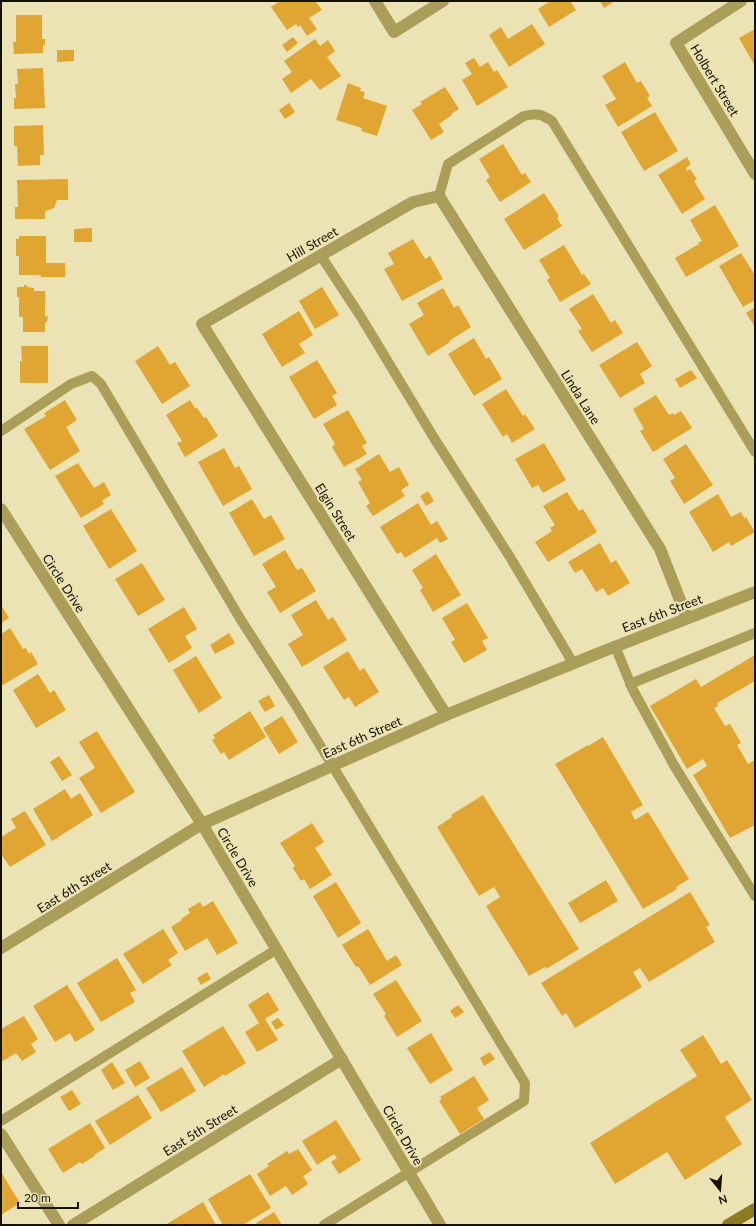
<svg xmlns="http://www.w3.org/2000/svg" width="756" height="1226" font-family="Lato,sans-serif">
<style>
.building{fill:#e1a531}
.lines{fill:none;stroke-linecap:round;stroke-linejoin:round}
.lane{stroke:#ab9e59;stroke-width:10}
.street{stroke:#ab9e59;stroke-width:12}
.secondary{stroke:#8c7c1f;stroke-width:12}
.labels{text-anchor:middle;stroke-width:4;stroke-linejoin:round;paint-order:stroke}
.street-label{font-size:13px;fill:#151203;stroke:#ebe3b4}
</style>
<rect width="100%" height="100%" fill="#ebe3b4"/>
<g class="building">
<polygon points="280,1 315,1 322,10 309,18 317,29 307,36 300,25 298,27 296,24 287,30 271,7"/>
<polygon points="548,1 570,1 576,10 549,27 538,9 549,2"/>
<polygon points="600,1 615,1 604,8"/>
<polygon points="16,15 42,15 42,39 45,39 45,45 43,45 43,53 14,54 13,42 16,42"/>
<polygon points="532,24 545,44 509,67 489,35 501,27 508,39"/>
<polygon points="755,29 755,66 739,38"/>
<polygon points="293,37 298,43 287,52 282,45"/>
<polygon points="315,39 320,46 328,40 335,51 327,57 341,76 320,90 311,79 291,93 282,79 292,72 284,61"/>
<polygon points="57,50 74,50 74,61 57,62"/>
<polygon points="474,58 480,67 488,62 494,72 497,70 508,87 477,106 462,80 472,74 465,63"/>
<polygon points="625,62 637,83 641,81 650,96 647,98 652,106 618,127 605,105 616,99 602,76"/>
<polygon points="43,68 45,108 14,109 14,98 16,98 15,84 18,84 17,69"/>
<polygon points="348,83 361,88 360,91 365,92 363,98 387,106 377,136 361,131 362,128 336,120"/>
<polygon points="445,87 459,109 451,114 452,115 439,124 444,132 431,140 412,110 422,104 420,102"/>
<polygon points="289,103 295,112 285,119 279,110"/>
<polygon points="655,112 678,151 644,171 621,132"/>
<polygon points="43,125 44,155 40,155 40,165 18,166 17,146 14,146 14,126"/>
<polygon points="503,144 522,175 525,173 531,182 500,202 486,180 490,177 479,159"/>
<polygon points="687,157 691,164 686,168 687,171 690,169 697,179 694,181 705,199 682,214 658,175"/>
<polygon points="68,179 68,200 57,200 54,208 49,210 45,211 45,219 15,219 15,207 18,207 17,180"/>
<polygon points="544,193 559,216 557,218 562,226 524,250 504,219"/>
<polygon points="715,205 739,246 686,277 675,258 699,244 698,243 702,241 690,220"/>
<polygon points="92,228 92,242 74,242 74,229"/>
<polygon points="19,236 46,236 46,263 65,263 65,277 41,277 41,275 19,275 19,256 16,256 16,239 19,239"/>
<polygon points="413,239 425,259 430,256 443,279 402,301 384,269 394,264 388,253"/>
<polygon points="564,245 582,275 584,274 591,284 560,302 547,280 550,278 539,260"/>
<polygon points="741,253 755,275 755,300 743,307 719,266"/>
<polygon points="24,285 27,285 27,287 34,288 34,291 45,291 45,317 48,316 47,322 45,322 45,332 23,332 23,317 19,317 19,297 17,297 17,287 24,287"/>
<polygon points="322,287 339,315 315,329 299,301"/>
<polygon points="443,288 454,308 458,305 471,327 449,341 450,342 428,356 409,324 424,315 417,303"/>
<polygon points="593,294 611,323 615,320 623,333 592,352 578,331 582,329 569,309"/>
<polygon points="755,307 755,327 746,313"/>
<polygon points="299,311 313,335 299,344 305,353 282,367 262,334"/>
<polygon points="474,338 486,359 489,357 502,379 474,396 448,354"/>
<polygon points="637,342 652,366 640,374 645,383 620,398 599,365"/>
<polygon points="21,346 48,346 48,383 20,383 20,361 22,361"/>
<polygon points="158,346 170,365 175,362 190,386 162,404 135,361"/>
<polygon points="317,360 337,393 332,396 337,405 314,419 289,377"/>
<polygon points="691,370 697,378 680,388 675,379"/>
<polygon points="506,389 523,416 525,414 535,429 512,443 507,434 503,437 482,404"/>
<polygon points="656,395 669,415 673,413 674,415 681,411 692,428 653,452 640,431 644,429 633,409"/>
<polygon points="65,400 77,420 66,427 80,451 50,470 24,429 46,416 44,413"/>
<polygon points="190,400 195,408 197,408 204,418 206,417 218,436 185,457 177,443 182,441 166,415"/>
<polygon points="348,410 367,443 362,446 367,454 344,467 332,447 335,444 323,424"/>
<polygon points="544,443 566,480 543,493 538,485 532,488 515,459"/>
<polygon points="686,444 713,485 684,504 670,481 675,478 663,459"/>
<polygon points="224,448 235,468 239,466 252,489 223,506 198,462"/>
<polygon points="379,454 390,472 399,467 409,485 401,490 405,496 373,516 366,506 370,503 358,482 362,480 355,469"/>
<polygon points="78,463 94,488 104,482 111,495 102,501 104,504 81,518 55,476"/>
<polygon points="428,491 434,501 426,506 420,496"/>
<polygon points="567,492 579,511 583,509 597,532 548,562 535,542 552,531 550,528 555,525 543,506"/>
<polygon points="718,494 731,517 741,512 744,518 746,517 755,532 731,546 729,542 713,552 689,512"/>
<polygon points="252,499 264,519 271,515 285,539 254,556 229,513"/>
<polygon points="418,503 431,525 437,521 448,539 440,543 437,538 405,558 401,552 397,554 380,527"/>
<polygon points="111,509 137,551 109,569 83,526"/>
<polygon points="600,543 611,563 616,560 630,583 608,596 603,588 596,592 582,569 575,573 568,562"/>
<polygon points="285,550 297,570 302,568 316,591 280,613 267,592 276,587 262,564"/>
<polygon points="436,554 461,595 433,612 420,590 423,588 412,570"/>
<polygon points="142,563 165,600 138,616 115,579"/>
<polygon points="316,600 328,620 333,617 347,640 302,667 288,644 303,635 291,615"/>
<polygon points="467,603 488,638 482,641 487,650 464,663 451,642 455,640 442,618"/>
<polygon points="1,605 9,618 1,623"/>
<polygon points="184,607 197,629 185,636 192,648 169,663 148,629"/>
<polygon points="10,628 23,649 26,648 29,654 31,652 38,664 1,686 1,634"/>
<polygon points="229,633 235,643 215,654 210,645"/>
<polygon points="348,651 360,671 364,668 379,692 355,707 349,697 344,700 323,667"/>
<polygon points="755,655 755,681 717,703 718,706 714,708 725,726 730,724 741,743 737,745 748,764 753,761 755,764 755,825 730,838 693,775 707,766 703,759 687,769 650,706 696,679 701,687"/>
<polygon points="196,656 222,698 199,713 173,670"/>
<polygon points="38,674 50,693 54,690 66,710 36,728 13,690"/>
<polygon points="269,695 275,706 265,712 258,701"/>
<polygon points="250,711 266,737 229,760 224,752 221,754 212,740 215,738 213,735"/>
<polygon points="282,716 298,742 279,754 263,728"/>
<polygon points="97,731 135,792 101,813 79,778 95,768 79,742"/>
<polygon points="603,737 643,805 631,812 635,820 648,812 689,879 676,887 677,889 643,909 555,764 588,745 588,746"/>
<polygon points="59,756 72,775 62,781 50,762"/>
<polygon points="65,789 71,799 80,793 93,815 52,841 33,809"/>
<polygon points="483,795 579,949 546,969 545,967 529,976 486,906 500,897 494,887 479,896 437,827 452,817 451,815"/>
<polygon points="25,811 46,845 10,867 1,854 1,837 16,828 11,819"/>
<polygon points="312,823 324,842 315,848 332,875 310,889 304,879 301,881 293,868 295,866 280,843"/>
<polygon points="606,880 618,901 580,923 568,903"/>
<polygon points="336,882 361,923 338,938 313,896"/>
<polygon points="690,892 710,925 706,927 715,942 649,982 640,968 633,972 642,987 575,1028 566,1013 562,1016 541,983"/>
<polygon points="213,901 238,943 217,955 207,938 185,951 171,927 182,920 181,919 190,913 188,909 200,902 203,907"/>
<polygon points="163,929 178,953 168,960 172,965 143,984 123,954"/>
<polygon points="368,929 387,961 396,955 402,965 370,985 358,966 356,967 342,945"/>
<polygon points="117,958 136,990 130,993 135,1002 101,1022 77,983"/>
<polygon points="207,972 211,979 201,985 197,978"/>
<polygon points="396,980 422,1021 397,1037 384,1016 386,1014 373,994"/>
<polygon points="67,985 95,1030 75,1042 70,1033 55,1042 33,1006"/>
<polygon points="268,992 279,1010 265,1019 278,1040 257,1052 245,1032 259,1023 248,1005"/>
<polygon points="458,1005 464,1012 455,1018 450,1011"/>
<polygon points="24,1016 38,1039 31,1044 36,1052 22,1061 16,1053 1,1062 1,1029"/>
<polygon points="278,1018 284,1025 276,1030 271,1022"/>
<polygon points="223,1026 246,1063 225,1076 224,1074 204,1087 182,1051"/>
<polygon points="431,1033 453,1070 430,1084 407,1048"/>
<polygon points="703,1035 721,1064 727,1060 752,1100 725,1117 742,1144 685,1180 667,1152 615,1184 590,1143 697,1076 680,1050"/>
<polygon points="490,1052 495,1059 484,1066 480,1058"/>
<polygon points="140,1061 150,1078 135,1087 125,1070"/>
<polygon points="112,1062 125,1083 113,1090 101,1070"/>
<polygon points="182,1067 196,1091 161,1112 146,1088"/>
<polygon points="474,1076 489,1100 477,1108 484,1119 460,1134 439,1101 442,1099 440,1097"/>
<polygon points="72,1090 81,1104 69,1111 60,1097"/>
<polygon points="138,1095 152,1118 110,1145 95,1121"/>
<polygon points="336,1120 361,1160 339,1174 331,1162 337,1158 334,1154 317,1165 302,1141"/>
<polygon points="90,1123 105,1148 94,1155 95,1156 82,1164 80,1162 63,1173 48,1149"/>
<polygon points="298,1149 312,1170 303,1176 308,1184 292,1195 286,1186 270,1196 257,1174 269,1166 267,1164 287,1151 289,1154"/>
<polygon points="1,1172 20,1203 1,1215"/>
<polygon points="250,1174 271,1208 243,1225 223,1225 208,1199"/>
<polygon points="203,1202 216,1225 165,1225"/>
<polygon points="274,1212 282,1225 258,1225 256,1223"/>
</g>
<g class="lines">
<g class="lane">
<path d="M 439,196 L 448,164 L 524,116 C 537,113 541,114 552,121 L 755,452"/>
<polyline points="321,256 361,317 434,438 510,557 573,663"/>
<polyline points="1,431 71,384 92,376 101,384 241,620 295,704 525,1083 524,1101 324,1225"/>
<polyline points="615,646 633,690 675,767 755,896"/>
<polyline points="630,684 755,633"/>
<polyline points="1,1121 277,949"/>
</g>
<g class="street">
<polyline points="375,1 394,32 443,1"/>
<polyline points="741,1 676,43 755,174"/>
<polyline points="1,509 202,824 440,1225"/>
<polyline points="446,715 202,324 413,202 439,196 660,549 687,618"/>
<polyline points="1,948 202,824 446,715 599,653 755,592"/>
<polyline points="1,1134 59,1225"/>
<polyline points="73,1225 342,1059"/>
</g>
<polyline class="secondary" points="728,1225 755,1209"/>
</g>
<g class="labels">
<g class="street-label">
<text transform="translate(715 80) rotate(59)" y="5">Holbert Street</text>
<text transform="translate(312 244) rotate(-30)" y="5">Hill Street</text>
<text transform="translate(581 397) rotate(58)" y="5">Linda Lane</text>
<text transform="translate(336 512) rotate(58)" y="5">Elgin Street</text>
<text transform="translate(64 583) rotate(57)" y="5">Circle Drive</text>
<text transform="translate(662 613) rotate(-21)" y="5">East 6th Street</text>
<text transform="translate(362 737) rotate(-24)" y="5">East 6th Street</text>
<text transform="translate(238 857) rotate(59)" y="5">Circle Drive</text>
<text transform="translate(74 887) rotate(-32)" y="5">East 6th Street</text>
<text transform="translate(200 1130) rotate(-32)" y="5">East 5th Street</text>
<text transform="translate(403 1135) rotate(60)" y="5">Circle Drive</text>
</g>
</g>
<rect width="756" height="1226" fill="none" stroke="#151203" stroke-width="4"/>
<g transform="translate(720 1190) rotate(163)" stroke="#ebe3b4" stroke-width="3" paint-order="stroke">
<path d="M0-3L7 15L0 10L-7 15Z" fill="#151203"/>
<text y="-6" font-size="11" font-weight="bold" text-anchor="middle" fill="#151203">N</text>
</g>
<path d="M18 1202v6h60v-6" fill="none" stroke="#151203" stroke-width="2"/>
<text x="24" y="1202" font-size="12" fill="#151203" stroke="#ebe3b4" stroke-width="3" paint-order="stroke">20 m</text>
</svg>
